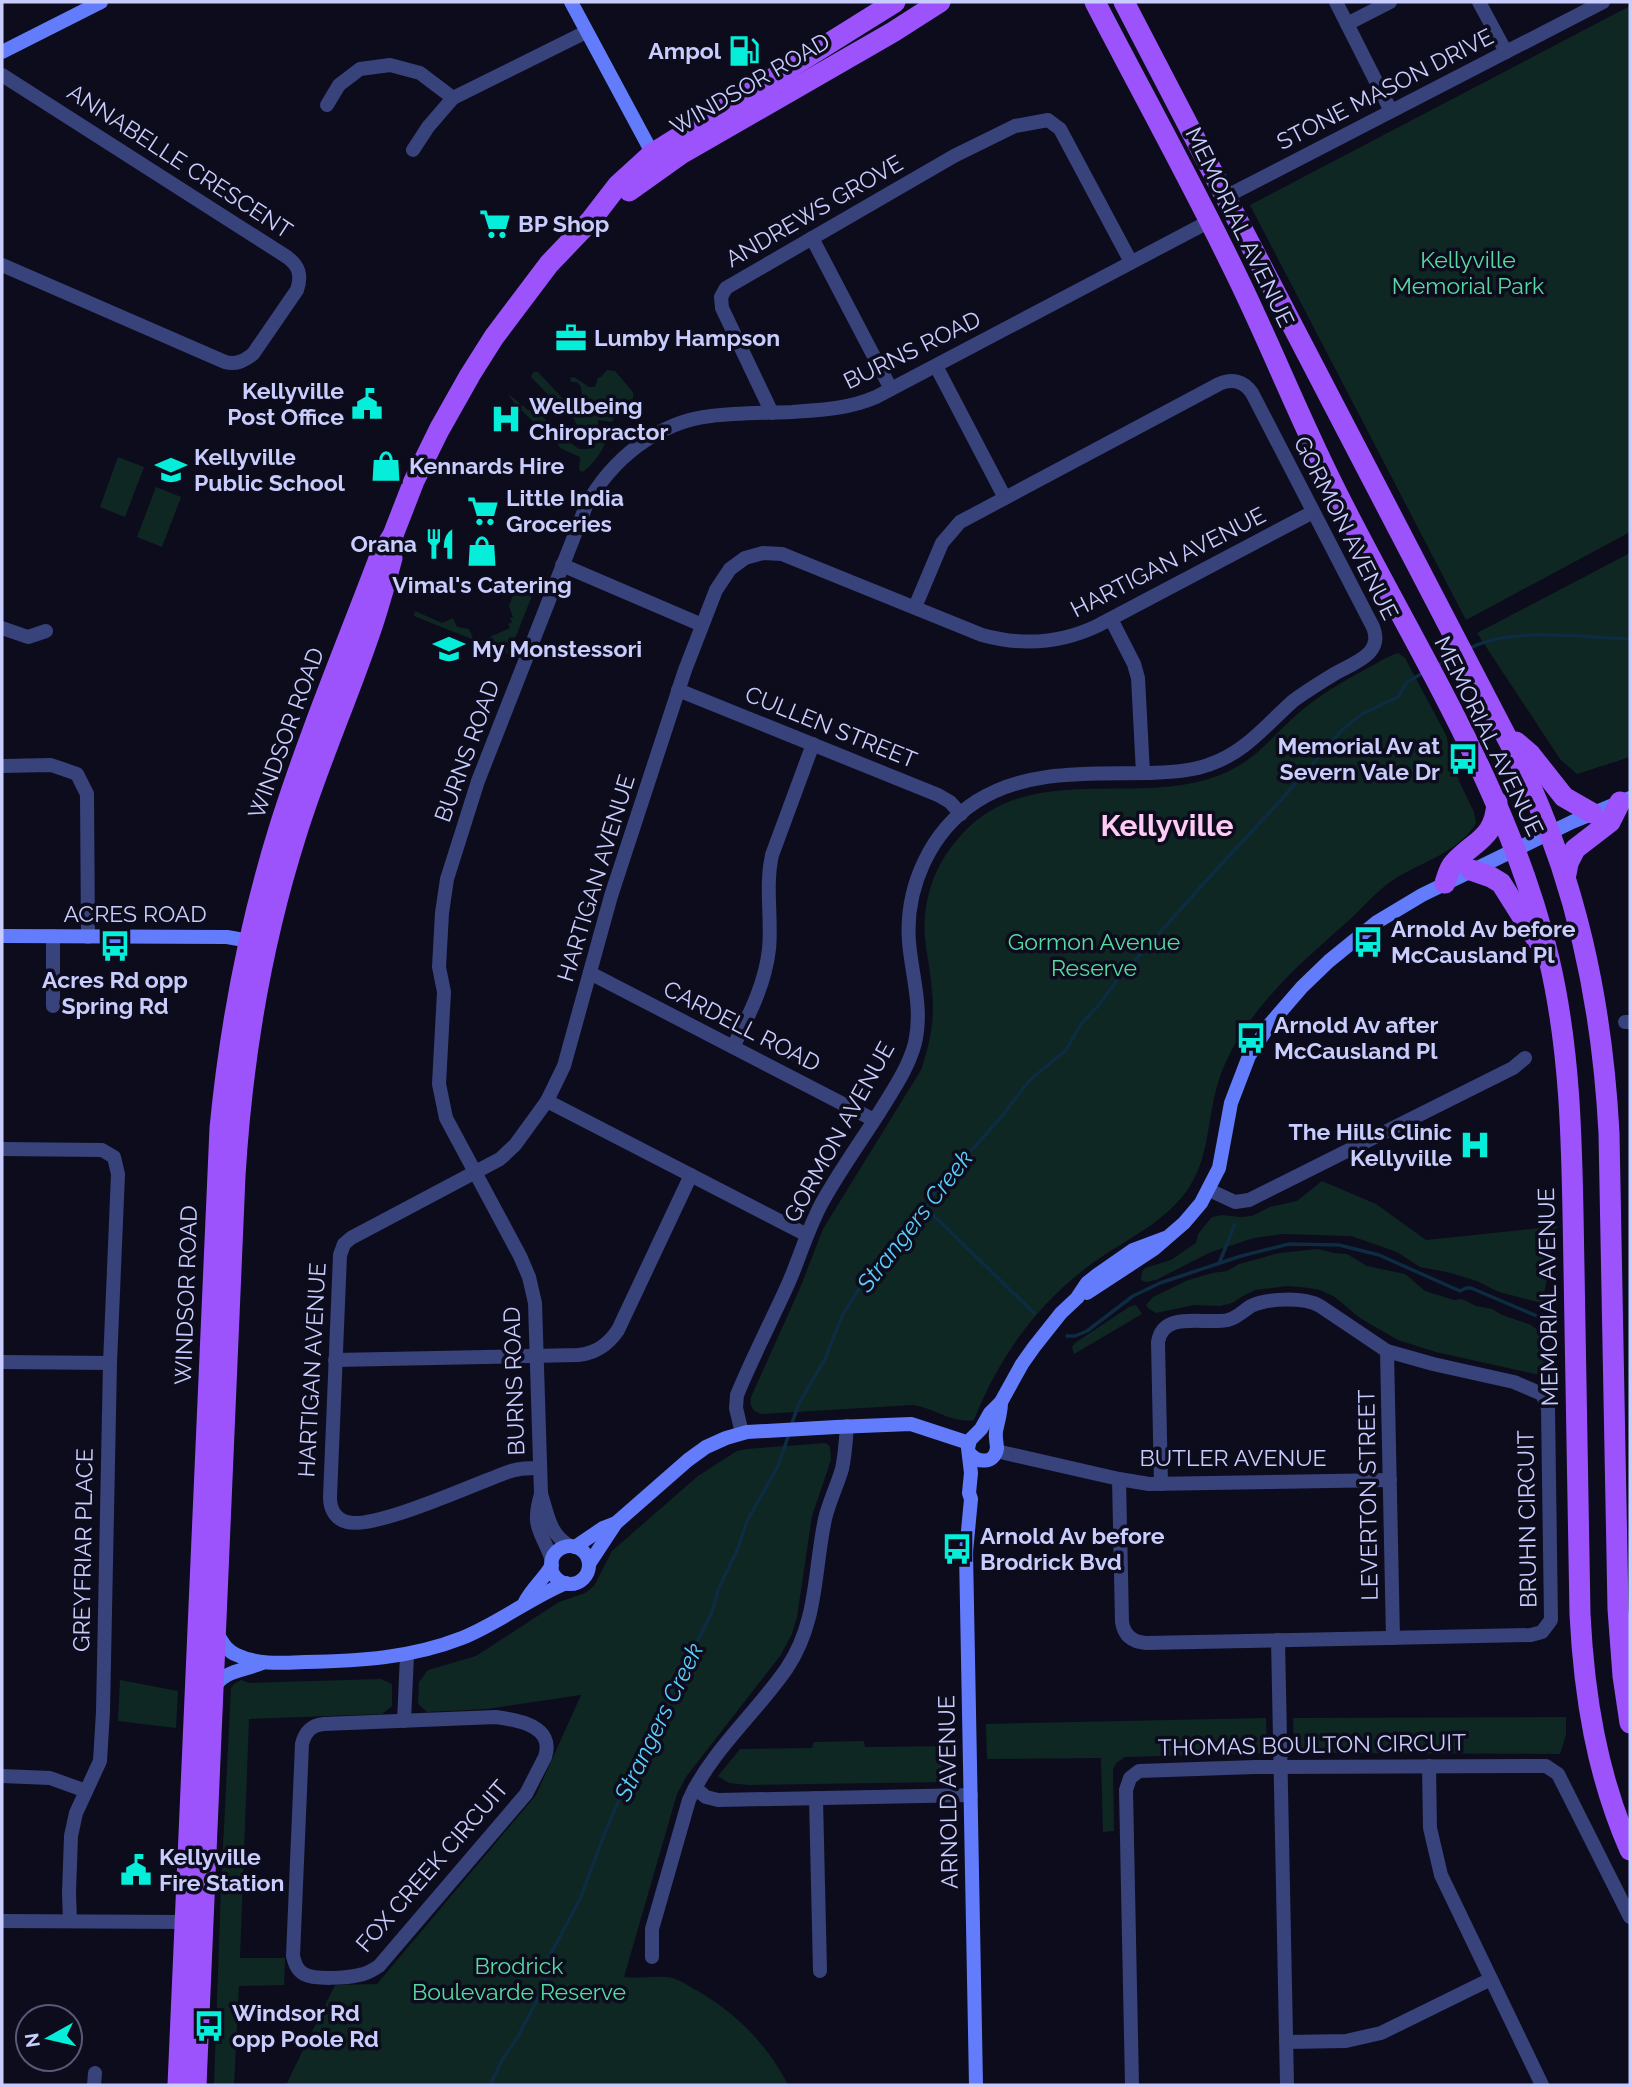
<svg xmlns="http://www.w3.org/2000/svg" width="1632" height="2087" font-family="Raleway,sans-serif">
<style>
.green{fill:#0f2722}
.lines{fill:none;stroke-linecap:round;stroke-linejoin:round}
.stream{stroke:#0d2b41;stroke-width:3.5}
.street{stroke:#38427b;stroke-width:14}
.secondary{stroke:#637cfc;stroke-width:14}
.primary{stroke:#9c53fb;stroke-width:21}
.labels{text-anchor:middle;stroke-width:7;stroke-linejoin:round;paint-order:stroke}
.poi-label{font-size:23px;font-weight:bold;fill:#c9cdfe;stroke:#0c0c1d;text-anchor:start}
.street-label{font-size:23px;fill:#c9cdfe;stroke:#0c0c1d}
.park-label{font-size:23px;fill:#58dba1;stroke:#0c0c1d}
.water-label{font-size:24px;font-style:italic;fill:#5acffb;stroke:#0c0c1d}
.district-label{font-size:30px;font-weight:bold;fill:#fecbf5;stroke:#0c0c1d}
</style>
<rect width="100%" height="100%" fill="#0c0c1d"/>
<g class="green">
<polygon points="1630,6 1630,532 1466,620 1250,205"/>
<path d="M 607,370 L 615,371 L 633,392 L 633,400 L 630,402 L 624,402 L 620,406 L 617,406 L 616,413 L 612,422 L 598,420 L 598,427 C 601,429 605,431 606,435 C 610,443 589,470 582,472 L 579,470 L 580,457 L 560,448 L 554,437 L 543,431 L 516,405 L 507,393 L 528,410 L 543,416 L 553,430 L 579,449 L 589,449 L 595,441 C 593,425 587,430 576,424 L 572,414 L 564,411 L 532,378 L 531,376 L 534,372 L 538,372 L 565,401 L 583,411 L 585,406 L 592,407 L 593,404 L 586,397 L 582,396 L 581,387 L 577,382 L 571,382 L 570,378 L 574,377 L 589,387 L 595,387 L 598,378 L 601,377 Z"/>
<polygon points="118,457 144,467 125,517 100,507"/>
<polygon points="156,487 181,497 162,547 137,537"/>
<polygon points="1630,553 1630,757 1577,774 1560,759 1477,633"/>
<polygon points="518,582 535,588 509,654 414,616 415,611 442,623 453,618 457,627 469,629 473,638 481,641 510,628 508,624 512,622 510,618 513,617 509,606"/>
<path d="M 1398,653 L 1405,658 L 1446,735 L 1459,781 L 1474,812 L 1476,823 C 1457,856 1413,863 1385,886 C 1371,897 1360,911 1347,922 C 1327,940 1307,957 1288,976 C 1257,1009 1230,1042 1217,1086 C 1207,1123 1209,1160 1186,1192 C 1162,1224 1125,1240 1094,1262 C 1037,1303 999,1357 974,1420 C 953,1424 934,1408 913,1405 L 762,1414 C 753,1412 749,1406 751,1397 L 800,1288 L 823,1229 L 921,1070 C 930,1044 935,1019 932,992 C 930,956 919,935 928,897 C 933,873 946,851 963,833 C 1031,760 1137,808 1220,775 C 1254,761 1266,743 1291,720 C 1314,698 1341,682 1370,667 C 1379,662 1388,656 1398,653 Z"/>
<polygon points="1322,1181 1376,1204 1426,1240 1559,1226 1540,1240 1547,1241 1549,1245 1547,1279 1542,1303 1499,1292 1477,1281 1447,1272 1420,1267 1397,1252 1351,1236 1282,1234 1254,1238 1211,1252 1156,1280 1146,1282 1141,1280 1142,1272 1145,1268 1171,1260 1196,1243 1198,1234 1212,1217 1223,1215 1240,1217 1252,1216 1270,1207 1297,1201"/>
<polygon points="1318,1249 1333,1253 1347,1254 1367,1266 1405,1274 1425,1291 1454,1300 1462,1299 1476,1306 1492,1309 1502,1315 1531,1325 1540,1332 1543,1339 1551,1367 1545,1374 1540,1375 1436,1352 1398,1340 1360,1318 1335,1297 1320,1290 1309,1288 1288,1286 1255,1290 1241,1297 1232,1303 1220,1306 1194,1305 1156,1313 1149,1309 1146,1305 1153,1297 1186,1281 1212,1273 1227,1271 1239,1264 1279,1253"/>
<polygon points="1136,1305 1142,1314 1074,1354 1072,1347 1075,1343 1129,1307"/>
<path d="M 826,1443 L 830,1447 L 831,1459 L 828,1469 L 812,1516 L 797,1617 L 792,1634 L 780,1656 L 686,1777 L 677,1794 L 624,1977 C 639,1979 657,1975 672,1978 C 680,1980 689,1986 696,1990 C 735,2012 768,2045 788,2085 L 286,2085 L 335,1985 L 377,1984 L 536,1795 L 581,1695 L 487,1709 L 427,1712 L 418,1704 L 419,1682 L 428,1670 L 476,1656 L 559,1602 L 585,1593 L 594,1586 L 612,1551 L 698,1476 L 737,1451 L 747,1449 Z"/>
<polygon points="381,1679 392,1684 392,1706 382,1714 249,1719 240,1958 285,1958 284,1985 239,1986 234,2085 214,2085 221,1887 231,1688 234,1684 241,1680 249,1683"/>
<polygon points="120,1680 178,1691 176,1728 118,1721"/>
<polygon points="1566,1717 1566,1735 1560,1754 1317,1753 1297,1751 1294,1746 1293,1718"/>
<polygon points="1266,1718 1267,1749 1262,1753 1125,1757 1116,1763 1113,1770 1114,1831 1103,1832 1101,1758 987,1759 986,1724"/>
<polygon points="864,1741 865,1747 954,1746 954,1777 947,1782 749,1785 729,1783 718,1776 740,1749 812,1748 814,1742"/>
</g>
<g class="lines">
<g class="stream">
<path d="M 1470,648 C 1511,627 1584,637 1630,639"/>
<polyline points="1436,666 1457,655"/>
<polyline points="925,1207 1034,1313"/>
<polyline points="1220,1261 1235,1224"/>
<polyline points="1067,1336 1075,1336 1087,1331 1133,1296 1160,1283 1241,1256 1289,1244 1339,1245 1379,1255 1460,1291 1466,1288 1471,1288 1551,1322"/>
<polyline points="791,1426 799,1403 825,1359 842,1316 864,1281 899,1237 911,1227 938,1188 1002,1116 1029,1081 1066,1050 1081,1024 1098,1006 1119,978 1215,871 1281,800 1343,729 1362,714 1398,697 1407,682 1423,673"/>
<polyline points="490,2085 502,2060 517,2038 544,1987 548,1959 580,1899 606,1830 642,1748 667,1702 686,1657 700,1636 712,1612 718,1590 738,1548 747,1521 778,1466 789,1434"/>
</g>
<g class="street">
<polyline points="1336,2 1391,111"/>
<polyline points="1479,2 1506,52"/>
<polyline points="1347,24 1390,2"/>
<path d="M 2,75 L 287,257 C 299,266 302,275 297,290 L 253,354 C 244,361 236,365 225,362 L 2,265"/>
<polyline points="327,105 339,85 360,69 390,65 420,73 453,98"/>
<polyline points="413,150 428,127 453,98 586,32"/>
<polyline points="1225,197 1603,2"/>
<polyline points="812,238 891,389"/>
<polyline points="936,366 1005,498"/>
<polyline points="772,413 722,308 721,297 726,288 954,156 1015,126 1048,120 1060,129 1131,262"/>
<polyline points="562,565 702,625"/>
<polyline points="1111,619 1134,664 1138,678 1143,773"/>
<polyline points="2,628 28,637 46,631"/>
<polyline points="678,690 938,795 950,802 961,814"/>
<polyline points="2,766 51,765 77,774 87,794 88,937"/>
<polyline points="590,973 874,1120"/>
<polyline points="53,1006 53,936"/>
<polyline points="1625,1022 1630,1022"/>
<path d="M 733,1047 C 749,1015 765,985 769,949 C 772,918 765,886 772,855 L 813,744"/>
<polyline points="547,1101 807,1235"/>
<polyline points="2,1149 102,1150 114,1157 118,1174 110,1363 103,1712 100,1761 76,1813 71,1836 69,1893 70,1921"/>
<polyline points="1209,1190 1235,1202 1249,1200 1513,1068 1525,1058"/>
<polyline points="1387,1351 1393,1638"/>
<path d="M 335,1360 L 578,1355 C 596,1353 608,1345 618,1330 L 691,1175"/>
<polyline points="2,1362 110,1363"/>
<path d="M 742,1433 L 736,1408 L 737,1395 C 753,1356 772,1320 789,1282 C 801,1254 809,1225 824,1199 C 841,1169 861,1141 879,1113 C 893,1090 908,1069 915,1043 C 923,1008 912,977 909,942 C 905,888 930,831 977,801 C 1028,769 1089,774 1147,773 C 1168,772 1188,772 1208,765 C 1245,753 1266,725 1293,701 C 1305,692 1318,684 1331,676 C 1349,664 1385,656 1373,627 L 1252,393 C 1244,381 1232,378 1219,384 L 960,522 L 942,543 L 915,607"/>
<polyline points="996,1451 1119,1479 1149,1484 1390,1480"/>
<path d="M 540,1468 C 529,1468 518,1468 508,1472 C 476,1483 375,1530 347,1522 C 335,1519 330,1509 330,1497 L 340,1255 L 344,1244 L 351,1238 L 500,1159 L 515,1145 L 547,1101 L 564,1066 L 611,896 L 685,670 L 716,590 L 730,569 L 745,558 L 763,553 L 782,554 L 982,635 C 1022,646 1059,644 1097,626 L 1313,512"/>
<path d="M 1119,1479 L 1122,1622 C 1124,1635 1132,1642 1146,1643 L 1531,1635 L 1542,1632 L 1551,1620 L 1548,1408 L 1542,1394 L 1514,1382 L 1433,1364 L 1387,1351 L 1320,1306 C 1304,1297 1268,1298 1251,1306 C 1243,1311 1237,1318 1228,1320 C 1205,1325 1163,1310 1158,1342 L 1161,1484"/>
<path d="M 541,1494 C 548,1515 549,1534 570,1546"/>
<path d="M 552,1560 C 541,1530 531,1528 541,1494 L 535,1303 L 529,1277 L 520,1256 L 446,1118 L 439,1084 L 444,992 L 439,967 L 442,913 L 447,879 L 478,781 L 586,506 C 611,460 657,422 711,416 C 738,413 765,413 792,412 C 821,410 848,409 876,397 L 1210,221"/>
<polyline points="1278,1640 1287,2085"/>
<path d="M 496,1717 C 518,1720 555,1726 545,1757 L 526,1794 L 379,1966 C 373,1970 367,1974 359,1975 C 348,1978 314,1980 304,1974 C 297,1970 295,1964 293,1956 L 302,1744 C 305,1732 311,1725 324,1724 Z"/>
<polyline points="404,1721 407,1655"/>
<polyline points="1429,1766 1430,1828 1441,1875 1542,2085"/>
<polyline points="2,1776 50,1778 86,1791"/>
<polyline points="695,1788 706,1797 718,1800 971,1795"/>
<polyline points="816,1798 820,1971"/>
<polyline points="2,1921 185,1922"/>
<path d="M 652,1957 L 652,1929 L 689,1800 C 711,1751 757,1712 787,1668 C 818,1622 814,1570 825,1519 C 829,1502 837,1486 842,1469 C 845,1455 846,1440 847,1426"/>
<polyline points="1286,2042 1346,2041 1381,2033 1491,1979"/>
<polyline points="94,2085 95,2073"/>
<polyline points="1132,2085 1126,1790 1130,1778 1139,1771 1255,1767 1546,1766 1558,1774 1630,1917"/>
</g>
<g class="secondary">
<polyline points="571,2 656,160"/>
<polyline points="2,52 101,2"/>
<polyline points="2,936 227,937 256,942"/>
<polyline points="1087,1293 1154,1249 1184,1223 1201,1203 1219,1168 1231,1103 1249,1056 1270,1024 1302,987 1329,961 1377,922 1422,895 1572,822 1630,798"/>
<path d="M 970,1454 C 978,1463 994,1464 997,1449 C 997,1443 995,1438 996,1431 C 998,1421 1001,1413 1001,1402"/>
<circle cx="570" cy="1565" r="19"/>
<polyline points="575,1547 603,1528 616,1523"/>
<polyline points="589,1564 616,1523 688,1460 706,1447 726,1438 747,1432 836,1427 911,1424 969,1443"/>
<path d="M 525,1602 C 532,1588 544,1579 552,1565"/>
<path d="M 216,1632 C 222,1641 226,1651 237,1655 C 258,1665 282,1663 305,1662 C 360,1661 411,1658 462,1638 C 499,1623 530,1598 566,1583"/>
<path d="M 213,1690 C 222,1670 244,1671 262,1663"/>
<polyline points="976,2085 966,1552 971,1499 969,1493 971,1473 968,1448 970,1440 981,1429 990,1413 1001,1402 1022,1364 1034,1347 1061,1313 1077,1298 1087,1283 1097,1275 1133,1250 1165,1238"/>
</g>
<g class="primary">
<path d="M 1095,2 C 1141,91 1190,179 1234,270 C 1271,345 1301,423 1339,497 C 1415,648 1510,793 1549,959 C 1573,1061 1572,1165 1574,1269 C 1576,1384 1578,1499 1580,1614 C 1584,1696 1597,1775 1630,1850"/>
<path d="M 1124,2 L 1518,759 C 1576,879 1602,1001 1609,1133 L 1618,1609 L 1623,1676 L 1630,1723"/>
<polyline points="629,191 681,154 893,32 940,2"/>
<polyline points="1516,742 1530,754 1564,797 1592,813"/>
<polyline points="1471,870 1491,877 1501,883 1537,940"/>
<polyline points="1566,874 1568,863 1575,849 1610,822 1620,802"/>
<path d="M 1445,883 C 1447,877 1449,868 1454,863 C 1475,840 1495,839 1497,802"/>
<path d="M 178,2085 L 220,1128 C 230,1025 249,925 280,826 C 309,734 346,646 380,556 L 393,535 L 414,481 L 439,430 L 470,375 L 494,337 L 549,264 L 591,220 L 618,185 L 652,154 L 895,2"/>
<path d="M 196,2085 L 235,1176 C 242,1060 261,945 296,835 C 317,767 346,702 369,635 C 378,610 385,584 392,558"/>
</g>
</g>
<defs>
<symbol id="fuel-bare" viewBox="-9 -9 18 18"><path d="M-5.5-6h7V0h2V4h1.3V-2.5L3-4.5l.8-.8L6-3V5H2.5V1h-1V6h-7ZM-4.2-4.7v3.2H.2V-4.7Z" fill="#05eed9" stroke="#0c0c1d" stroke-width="2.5" paint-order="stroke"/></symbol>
<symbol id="supermarket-bare" viewBox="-9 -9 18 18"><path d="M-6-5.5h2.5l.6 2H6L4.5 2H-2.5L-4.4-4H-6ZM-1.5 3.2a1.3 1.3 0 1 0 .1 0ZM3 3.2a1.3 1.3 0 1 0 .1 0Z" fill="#05eed9" stroke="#0c0c1d" stroke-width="2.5" paint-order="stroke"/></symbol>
<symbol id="office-bare" viewBox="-9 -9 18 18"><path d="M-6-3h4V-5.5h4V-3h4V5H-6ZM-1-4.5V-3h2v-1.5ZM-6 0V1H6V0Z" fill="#05eed9" stroke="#0c0c1d" stroke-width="2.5" paint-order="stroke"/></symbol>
<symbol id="civic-bare" viewBox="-9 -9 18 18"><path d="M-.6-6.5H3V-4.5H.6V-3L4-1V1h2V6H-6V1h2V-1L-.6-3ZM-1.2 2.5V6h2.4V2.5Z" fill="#05eed9" stroke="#0c0c1d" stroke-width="2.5" paint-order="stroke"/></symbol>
<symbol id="hospital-bare" viewBox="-9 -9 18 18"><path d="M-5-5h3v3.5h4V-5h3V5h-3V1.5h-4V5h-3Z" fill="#05eed9" stroke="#0c0c1d" stroke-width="2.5" paint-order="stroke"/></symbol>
<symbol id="shop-bare" viewBox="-9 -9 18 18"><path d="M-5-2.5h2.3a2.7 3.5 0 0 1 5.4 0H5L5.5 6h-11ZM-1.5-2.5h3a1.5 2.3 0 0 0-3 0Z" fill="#05eed9" stroke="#0c0c1d" stroke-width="2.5" paint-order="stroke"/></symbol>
<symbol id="school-bare" viewBox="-9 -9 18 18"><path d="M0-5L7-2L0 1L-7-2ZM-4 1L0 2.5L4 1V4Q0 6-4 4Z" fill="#05eed9" stroke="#0c0c1d" stroke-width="2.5" paint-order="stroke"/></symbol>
<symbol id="restaurant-bare" viewBox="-9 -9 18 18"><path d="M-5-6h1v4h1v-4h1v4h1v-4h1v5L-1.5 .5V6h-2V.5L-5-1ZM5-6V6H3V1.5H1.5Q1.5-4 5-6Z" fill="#05eed9" stroke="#0c0c1d" stroke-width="2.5" paint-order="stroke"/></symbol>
<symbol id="bus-bare" viewBox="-9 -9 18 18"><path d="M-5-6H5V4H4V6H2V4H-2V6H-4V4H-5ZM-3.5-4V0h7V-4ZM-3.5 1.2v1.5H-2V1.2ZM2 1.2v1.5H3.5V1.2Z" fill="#05eed9" stroke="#0c0c1d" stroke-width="2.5" paint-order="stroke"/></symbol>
</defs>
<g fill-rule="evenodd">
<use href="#fuel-bare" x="722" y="29" width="44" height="44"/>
<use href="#supermarket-bare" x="473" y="202" width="44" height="44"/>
<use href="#office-bare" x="549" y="316" width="44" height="44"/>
<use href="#civic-bare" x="345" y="382" width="44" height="44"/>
<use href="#hospital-bare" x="484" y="397" width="44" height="44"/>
<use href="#shop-bare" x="364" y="444" width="44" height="44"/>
<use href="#school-bare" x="149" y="448" width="44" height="44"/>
<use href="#supermarket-bare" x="461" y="489" width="44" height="44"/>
<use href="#restaurant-bare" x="418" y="522" width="44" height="44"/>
<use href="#shop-bare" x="460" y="529" width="44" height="44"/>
<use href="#school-bare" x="427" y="627" width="44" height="44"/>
<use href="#bus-bare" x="1441" y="737" width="44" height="44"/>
<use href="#bus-bare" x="1346" y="920" width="44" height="44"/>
<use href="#bus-bare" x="93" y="924" width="44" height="44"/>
<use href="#bus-bare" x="1229" y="1016" width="44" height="44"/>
<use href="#hospital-bare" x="1453" y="1123" width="44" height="44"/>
<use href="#bus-bare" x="935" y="1527" width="44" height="44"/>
<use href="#civic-bare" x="114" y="1848" width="44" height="44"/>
<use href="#bus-bare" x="187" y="2004" width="44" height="44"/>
</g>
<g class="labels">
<g class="poi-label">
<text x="721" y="59" text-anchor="end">Ampol</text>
<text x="518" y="232">BP Shop</text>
<text x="594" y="346">Lumby Hampson</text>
<text x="344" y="399" text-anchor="end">Kellyville<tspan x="344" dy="26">Post Office</tspan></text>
<text x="529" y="414">Wellbeing<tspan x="529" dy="26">Chiropractor</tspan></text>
<text x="194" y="465">Kellyville<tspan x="194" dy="26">Public School</tspan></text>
<text x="409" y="474">Kennards Hire</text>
<text x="506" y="506">Little India<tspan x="506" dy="26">Groceries</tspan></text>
<text x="417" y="552" text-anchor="end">Orana</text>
<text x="482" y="593" text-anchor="middle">Vimal's Catering</text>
<text x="472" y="657">My Monstessori</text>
<text x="1440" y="754" text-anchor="end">Memorial Av at<tspan x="1440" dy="26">Severn Vale Dr</tspan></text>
<text x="1391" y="937">Arnold Av before<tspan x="1391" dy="26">McCausland Pl</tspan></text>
<text x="115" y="988" text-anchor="middle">Acres Rd opp<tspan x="115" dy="26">Spring Rd</tspan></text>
<text x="1274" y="1033">Arnold Av after<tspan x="1274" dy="26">McCausland Pl</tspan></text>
<text x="1452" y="1140" text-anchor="end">The Hills Clinic<tspan x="1452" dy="26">Kellyville</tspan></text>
<text x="980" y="1544">Arnold Av before<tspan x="980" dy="26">Brodrick Bvd</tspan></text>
<text x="159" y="1865">Kellyville<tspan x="159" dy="26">Fire Station</tspan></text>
<text x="232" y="2021">Windsor Rd<tspan x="232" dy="26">opp Poole Rd</tspan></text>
</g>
<g class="street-label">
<text transform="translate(750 84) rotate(-30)" y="8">WINDSOR ROAD</text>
<text transform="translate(1385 89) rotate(-27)" y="8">STONE MASON DRIVE</text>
<text transform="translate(180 161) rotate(33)" y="8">ANNABELLE CRESCENT</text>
<text transform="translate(814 211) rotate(-30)" y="8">ANDREWS GROVE</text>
<text transform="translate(1240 227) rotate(64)" y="8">MEMORIAL AVENUE</text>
<text transform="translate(912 350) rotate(-26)" y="8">BURNS ROAD</text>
<text transform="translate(1346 528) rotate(63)" y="8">GORMON AVENUE</text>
<text transform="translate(1168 562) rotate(-27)" y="8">HARTIGAN AVENUE</text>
<text transform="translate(831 727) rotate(22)" y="8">CULLEN STREET</text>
<text transform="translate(286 733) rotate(-70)" y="8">WINDSOR ROAD</text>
<text transform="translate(1489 736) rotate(64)" y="8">MEMORIAL AVENUE</text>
<text transform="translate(467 751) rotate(-70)" y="8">BURNS ROAD</text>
<text transform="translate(596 878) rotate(-73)" y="8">HARTIGAN AVENUE</text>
<text x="135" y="922">ACRES ROAD</text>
<text transform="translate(742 1026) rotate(27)" y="8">CARDELL ROAD</text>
<text transform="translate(839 1132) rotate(-61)" y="8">GORMON AVENUE</text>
<text transform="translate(186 1295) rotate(-88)" y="8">WINDSOR ROAD</text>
<text transform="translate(1548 1297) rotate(-91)" y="8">MEMORIAL AVENUE</text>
<text transform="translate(312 1370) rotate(-87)" y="8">HARTIGAN AVENUE</text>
<text transform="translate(514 1381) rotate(-92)" y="8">BURNS ROAD</text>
<text x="1233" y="1466">BUTLER AVENUE</text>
<text transform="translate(1368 1495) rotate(-91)" y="8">LEVERTON STREET</text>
<text transform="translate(1527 1519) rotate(-91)" y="8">BRUHN CIRCUIT</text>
<text transform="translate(83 1550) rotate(-89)" y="8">GREYFRIAR PLACE</text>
<text transform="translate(1312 1745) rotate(-1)" y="8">THOMAS BOULTON CIRCUIT</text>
<text transform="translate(948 1792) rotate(-91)" y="8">ARNOLD AVENUE</text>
<text transform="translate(432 1866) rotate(-49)" y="8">FOX CREEK CIRCUIT</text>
</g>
<g class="park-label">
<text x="1468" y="268">Kellyville<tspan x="1468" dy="26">Memorial Park</tspan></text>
<text x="1094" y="950">Gormon Avenue<tspan x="1094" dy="26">Reserve</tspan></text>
<text x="519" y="1974">Brodrick<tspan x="519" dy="26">Boulevarde Reserve</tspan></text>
</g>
<g class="water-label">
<text transform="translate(915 1221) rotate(-52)" y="8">Strangers Creek</text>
<text transform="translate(659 1722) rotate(-64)" y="8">Strangers Creek</text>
</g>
<g class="district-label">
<text x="1167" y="836">Kellyville</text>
</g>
</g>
<rect width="1632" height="2087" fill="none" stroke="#c9cdfe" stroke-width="7"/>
<g transform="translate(49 2038) rotate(262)"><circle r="33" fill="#0c0c1d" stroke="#585977" stroke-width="2"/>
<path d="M0-5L12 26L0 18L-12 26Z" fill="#05eed9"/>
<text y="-10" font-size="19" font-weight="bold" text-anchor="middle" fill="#c9cdfe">N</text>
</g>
</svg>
